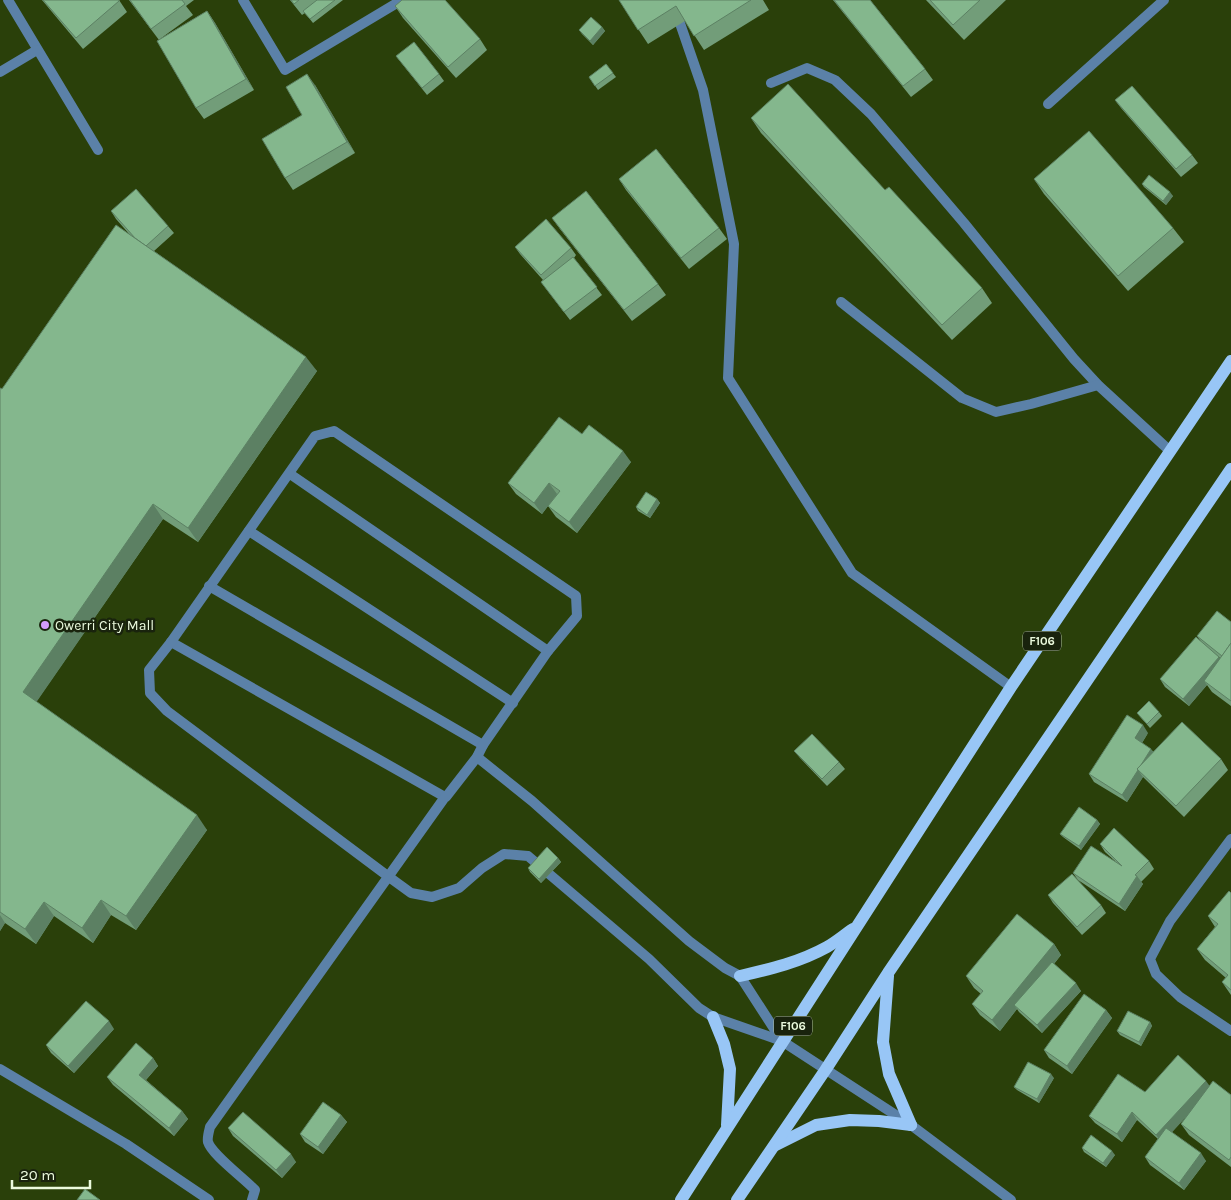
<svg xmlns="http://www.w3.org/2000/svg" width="1231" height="1200" font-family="Karla,sans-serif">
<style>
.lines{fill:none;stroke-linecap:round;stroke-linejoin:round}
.lane{stroke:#5b81a8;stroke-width:10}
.street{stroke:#5b81a8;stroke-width:10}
.primary{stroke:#98c6f6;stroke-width:12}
.wall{fill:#729d79;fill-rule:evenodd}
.shaded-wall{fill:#5c8063}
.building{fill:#84b78d;stroke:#5c8063}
.poi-dot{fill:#d39cfc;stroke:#19230d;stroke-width:2}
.labels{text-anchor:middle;stroke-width:5;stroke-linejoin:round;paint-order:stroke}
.shield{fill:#19230d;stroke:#acba9f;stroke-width:1}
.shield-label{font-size:12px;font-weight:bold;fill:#ebfadd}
.poi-label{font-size:14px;fill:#ebfadd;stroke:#19230d;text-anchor:start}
</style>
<rect width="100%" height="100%" fill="#2a400a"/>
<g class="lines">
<g class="lane">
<polyline points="672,0 703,90 734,244 728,378 852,573 1011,687"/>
<polyline points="771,83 807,68 835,80 871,114 964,223 1074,359 1098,385 1170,451"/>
<polyline points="1048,104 1164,0"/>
<polyline points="841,302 962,398 996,412 1031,404 1098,385"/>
<polyline points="290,474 548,651"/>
<polyline points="249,531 513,703"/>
<polyline points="209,586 483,745"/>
<polyline points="171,642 445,797"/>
<polyline points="477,757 532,801 689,941 725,968 740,976 782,1041"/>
<path d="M 252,1200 L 255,1190 C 244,1178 212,1155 208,1142 C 207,1138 209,1131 210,1127 L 445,797 L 446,797 L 477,757 L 483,745 L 548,651 L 577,616 L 576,596 L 334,431 L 315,436 L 171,642 L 149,670 L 150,693 L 167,711 L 389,877 L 411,893 L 432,897 L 459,888 L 482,868 L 504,854 L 528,856 L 649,959 L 699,1008 L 713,1017 L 782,1041"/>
</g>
<g class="street">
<polyline points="8,0 98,150"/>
<polyline points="243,0 285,70 402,0"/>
<polyline points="0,72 37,50"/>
<polyline points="1231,839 1170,921 1150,959 1156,974 1180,997 1231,1031"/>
<polyline points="782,1041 911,1125 1011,1200"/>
<polyline points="0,1069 126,1144 209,1200"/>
</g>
<g class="primary">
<path d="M 740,976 C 771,969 800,962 827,947 C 836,942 844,935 853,929"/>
<polyline points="888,976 883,1042 889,1074 911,1125"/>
<polyline points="713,1017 724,1044 730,1069 727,1125"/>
<polyline points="776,1145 816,1125 850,1120 879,1121 911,1125"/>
<polyline points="681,1200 1011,687 1231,361"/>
<polyline points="737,1200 826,1069 888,973 1231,469"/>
</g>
</g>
<g class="wall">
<polygon points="42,0 119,0 127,12 83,49"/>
<polygon points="129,0 194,0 186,6 193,15 160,39 207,11 215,23 254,90 204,119 196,108 159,40"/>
<polygon points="290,0 343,0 313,23 305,13 302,15"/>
<polygon points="619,0 763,0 769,10 704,50 685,21 648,44"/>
<polygon points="833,0 870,0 925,69 933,80 911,97"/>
<polygon points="926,0 1006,0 964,40"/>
<polygon points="395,6 480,39 487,50 456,78 403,18"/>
<polygon points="602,27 605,31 593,45 582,34 579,30"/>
<polygon points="396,56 439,74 444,81 427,95"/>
<polygon points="606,64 616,77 598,90 589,77"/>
<polygon points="315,85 355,153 293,190 285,178 302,115"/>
<polygon points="1115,100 1192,155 1198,163 1181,177 1121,108"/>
<polygon points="751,118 885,190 982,288 992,303 952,340 761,133"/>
<polygon points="619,179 719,228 727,239 689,269 626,190"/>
<polygon points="1034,179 1173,228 1184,242 1128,291 1044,194"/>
<polygon points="1142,184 1173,196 1166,205 1144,187"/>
<polygon points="111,211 168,226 174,233 154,251 317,371 198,542 163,519 36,702 207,830 136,930 111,915 93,943 54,916 36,944 5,923 0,931 0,388 2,389 131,236 116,219"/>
<polygon points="552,218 658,284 666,295 632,321 560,229"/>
<polygon points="515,247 571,248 576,255 574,258 602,295 570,320 541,282 543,280 520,254"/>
<polygon points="582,434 631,462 577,533 556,517 548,506 542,514 516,494 508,483"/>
<polygon points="657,499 660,503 650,518 638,511 636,507"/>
<path d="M 1231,622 L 1231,706 L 1212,692 L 1207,685 L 1189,706 L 1165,687 L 1160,679 L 1202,643 L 1197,636 ZM 1208,648 L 1220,658 L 1220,659 Z"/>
<polygon points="1159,712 1162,716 1150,728 1137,713"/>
<polygon points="1148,733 1142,743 1154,752 1221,759 1228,770 1184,817 1143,777 1127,802 1094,782 1089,774"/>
<polygon points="794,751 839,762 845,769 827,786 800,758"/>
<polygon points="1097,820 1100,824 1081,850 1063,837 1060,834"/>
<polygon points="1100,844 1149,861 1154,869 1141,882 1143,884 1125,911 1078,880 1073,873 1115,861 1105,852"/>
<polygon points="558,858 561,862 541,883 530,872 528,868"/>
<polygon points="1231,893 1231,995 1222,982 1226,978 1205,960 1197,949 1215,927 1208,916"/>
<polygon points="1048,895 1101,905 1106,913 1082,935 1053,903"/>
<polygon points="1054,944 1061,955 1054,964 1081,991 1042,1033 1019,1012 1017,1009 1000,1031 980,1015 972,1004 981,994 974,988 966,976"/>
<polygon points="1106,1010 1112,1018 1072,1074 1049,1058 1044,1050"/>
<polygon points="1150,1022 1152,1026 1141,1046 1120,1035 1117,1031"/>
<polygon points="114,1029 74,1073 51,1053 46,1045"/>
<polygon points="153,1058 158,1066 146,1080 182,1111 188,1119 174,1136 113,1085 107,1077"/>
<polygon points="1054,1078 1039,1103 1017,1090 1014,1087"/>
<polygon points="1210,1086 1231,1095 1231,1167 1189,1135 1181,1124 1187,1115 1172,1132 1206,1161 1184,1190 1150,1165 1145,1157 1158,1139 1137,1120 1122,1142 1095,1123 1089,1116 1145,1092"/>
<polygon points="341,1115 347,1122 323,1154 305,1142 300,1134"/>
<polygon points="228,1128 296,1162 282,1178 233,1136"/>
<polygon points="1082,1148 1115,1155 1106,1167 1084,1152"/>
</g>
<g class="shaded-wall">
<polygon points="207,11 215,23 254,90 246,79"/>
<polygon points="602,27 605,31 593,45 590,41"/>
<polygon points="307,74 315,85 355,153 347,142"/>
<polygon points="1170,192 1173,196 1166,205 1163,201"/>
<polygon points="306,357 317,371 198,542 188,528"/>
<polygon points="623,451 631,462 577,533 569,522"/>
<polygon points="549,483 557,494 542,514 534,503"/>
<polygon points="657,499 660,503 650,518 647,515"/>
<polygon points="153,504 163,519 33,707 23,692"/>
<polygon points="1219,657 1224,665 1204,681 1207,685 1189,706 1183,699"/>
<polygon points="1143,725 1148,733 1140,746 1135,738"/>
<polygon points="1151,749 1157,757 1138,770"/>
<polygon points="1138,770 1143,777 1127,802 1122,795"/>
<polygon points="197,815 207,830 136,930 126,916"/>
<polygon points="1097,820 1100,824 1081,850 1079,846"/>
<polygon points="558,858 561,862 541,883 539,879"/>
<polygon points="1137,876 1143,884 1125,911 1119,904"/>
<polygon points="101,900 111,915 93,943 82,928"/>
<polygon points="44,902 54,916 36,944 25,929"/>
<polygon points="0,915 5,923 0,931"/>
<polygon points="1054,944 1061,955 1018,1008 1014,1005 1017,1009 1000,1031 992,1020"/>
<polygon points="1076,983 1081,991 1042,1033 1037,1025"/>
<polygon points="1106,1010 1112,1018 1072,1074 1067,1066"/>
<polygon points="109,1021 114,1029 74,1073 68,1066"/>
<polygon points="1150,1022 1152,1026 1141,1046 1139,1042"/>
<polygon points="153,1058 158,1066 144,1082 139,1075"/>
<polygon points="1051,1074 1054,1078 1039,1103 1037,1099"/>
<polygon points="1206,1081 1212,1089 1162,1143 1156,1135"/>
<polygon points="182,1111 188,1119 174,1136 169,1128"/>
<polygon points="1132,1112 1137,1120 1122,1142 1117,1134"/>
<polygon points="341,1115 347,1122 323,1154 318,1147"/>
<polygon points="1112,1151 1115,1155 1106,1167 1103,1163"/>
<polygon points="1201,1153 1206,1161 1184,1190 1179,1183"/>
<polygon points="291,1154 296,1162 282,1178 276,1170"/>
</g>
<g class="building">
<polygon points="43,0 119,0 119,1 76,38"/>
<polygon points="130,0 182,0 185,4 151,29"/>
<polygon points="291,0 299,0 294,4"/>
<polygon points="317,0 335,0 310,19 303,11"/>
<polygon points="402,0 445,0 480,39 448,67 395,6"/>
<polygon points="619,0 751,0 694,36 676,6 638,30"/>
<polygon points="834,0 870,0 925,69 903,86"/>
<polygon points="930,0 980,0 953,25"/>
<polygon points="207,11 246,79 196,108 157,41"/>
<polygon points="591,17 602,27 590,41 579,30"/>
<polygon points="414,42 439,74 422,88 396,56"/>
<polygon points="606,64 613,73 595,86 589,77"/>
<polygon points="307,74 347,142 285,178 262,139 302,115 286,87"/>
<polygon points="788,84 885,190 889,187 982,288 942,325 751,118"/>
<polygon points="1132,86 1192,155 1176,169 1115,100"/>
<polygon points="1089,131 1173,228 1118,276 1034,179"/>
<polygon points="656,149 719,228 681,258 619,179"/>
<polygon points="1149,175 1170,192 1163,201 1142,184"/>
<polygon points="136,189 168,226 146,246 135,238 111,211"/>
<polygon points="586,191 658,284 624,310 552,218"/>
<polygon points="546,219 571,248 541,275 515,247"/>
<polygon points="116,225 306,357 188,528 153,504 23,692 197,815 126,916 101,900 82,928 44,902 25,929 0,912 0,388 2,389"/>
<polygon points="573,257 597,287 564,312 541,282"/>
<polygon points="559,417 582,434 589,425 623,451 569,522 548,506 560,491 549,483 534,503 508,483"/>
<polygon points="646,492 657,499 647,515 636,507"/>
<polygon points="1217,611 1231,622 1231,643 1222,656 1197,636"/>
<polygon points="1196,637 1219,657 1183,699 1160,679"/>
<polygon points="1231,643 1231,701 1204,681"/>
<polygon points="1149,701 1159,712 1147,724 1137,713"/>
<polygon points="1127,715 1143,725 1135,738 1151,749 1141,765 1137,769 1138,770 1122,795 1089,774"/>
<polygon points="1182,722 1221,759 1176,806 1137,769"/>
<polygon points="812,734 839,762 822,779 794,751"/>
<polygon points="1079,807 1097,820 1079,846 1060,834"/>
<polygon points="1114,828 1149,861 1135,875 1137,876 1119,904 1073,873 1091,846 1122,866 1100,844"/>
<polygon points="547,847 558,858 539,879 528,868"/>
<polygon points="1072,874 1101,905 1077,927 1048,895"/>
<polygon points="1229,891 1231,893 1231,990 1222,982 1228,975 1197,949 1218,924 1208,916"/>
<polygon points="1017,914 1054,944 992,1020 972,1004 983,991 966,976"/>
<polygon points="1052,962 1076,983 1037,1025 1014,1005"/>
<polygon points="1084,994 1106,1010 1067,1066 1044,1050"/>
<polygon points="86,1001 109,1021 68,1066 46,1045"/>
<polygon points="1128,1011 1150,1022 1139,1042 1117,1031"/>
<polygon points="136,1043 153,1058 139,1075 182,1111 169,1128 107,1077"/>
<polygon points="1178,1055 1206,1081 1156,1135 1132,1112 1117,1134 1089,1116 1118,1074 1145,1092"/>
<polygon points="1028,1062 1051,1074 1037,1099 1014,1087"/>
<polygon points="1213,1081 1231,1095 1231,1157 1229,1160 1181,1124"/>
<polygon points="323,1102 341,1115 318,1147 300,1134"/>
<polygon points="243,1112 291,1154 276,1170 228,1128"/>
<polygon points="1166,1128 1201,1153 1179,1183 1145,1157"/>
<polygon points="1091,1135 1112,1151 1103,1163 1082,1148"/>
<polygon points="85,1189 100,1200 77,1200"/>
</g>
<circle class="poi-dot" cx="45" cy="625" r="5"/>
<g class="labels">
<g class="shield">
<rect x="1023" y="631.5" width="38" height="19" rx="4"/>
<rect x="774" y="1016.5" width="38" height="19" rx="4"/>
</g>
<g class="shield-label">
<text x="1042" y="645">F106</text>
<text x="793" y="1030">F106</text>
</g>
<g class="poi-label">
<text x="55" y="630">Owerri City Mall</text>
</g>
</g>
<path d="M12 1180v8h78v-8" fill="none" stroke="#ebfadd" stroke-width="2.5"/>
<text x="20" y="1180" font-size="15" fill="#ebfadd" stroke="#19230d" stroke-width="4" paint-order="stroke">20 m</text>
</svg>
